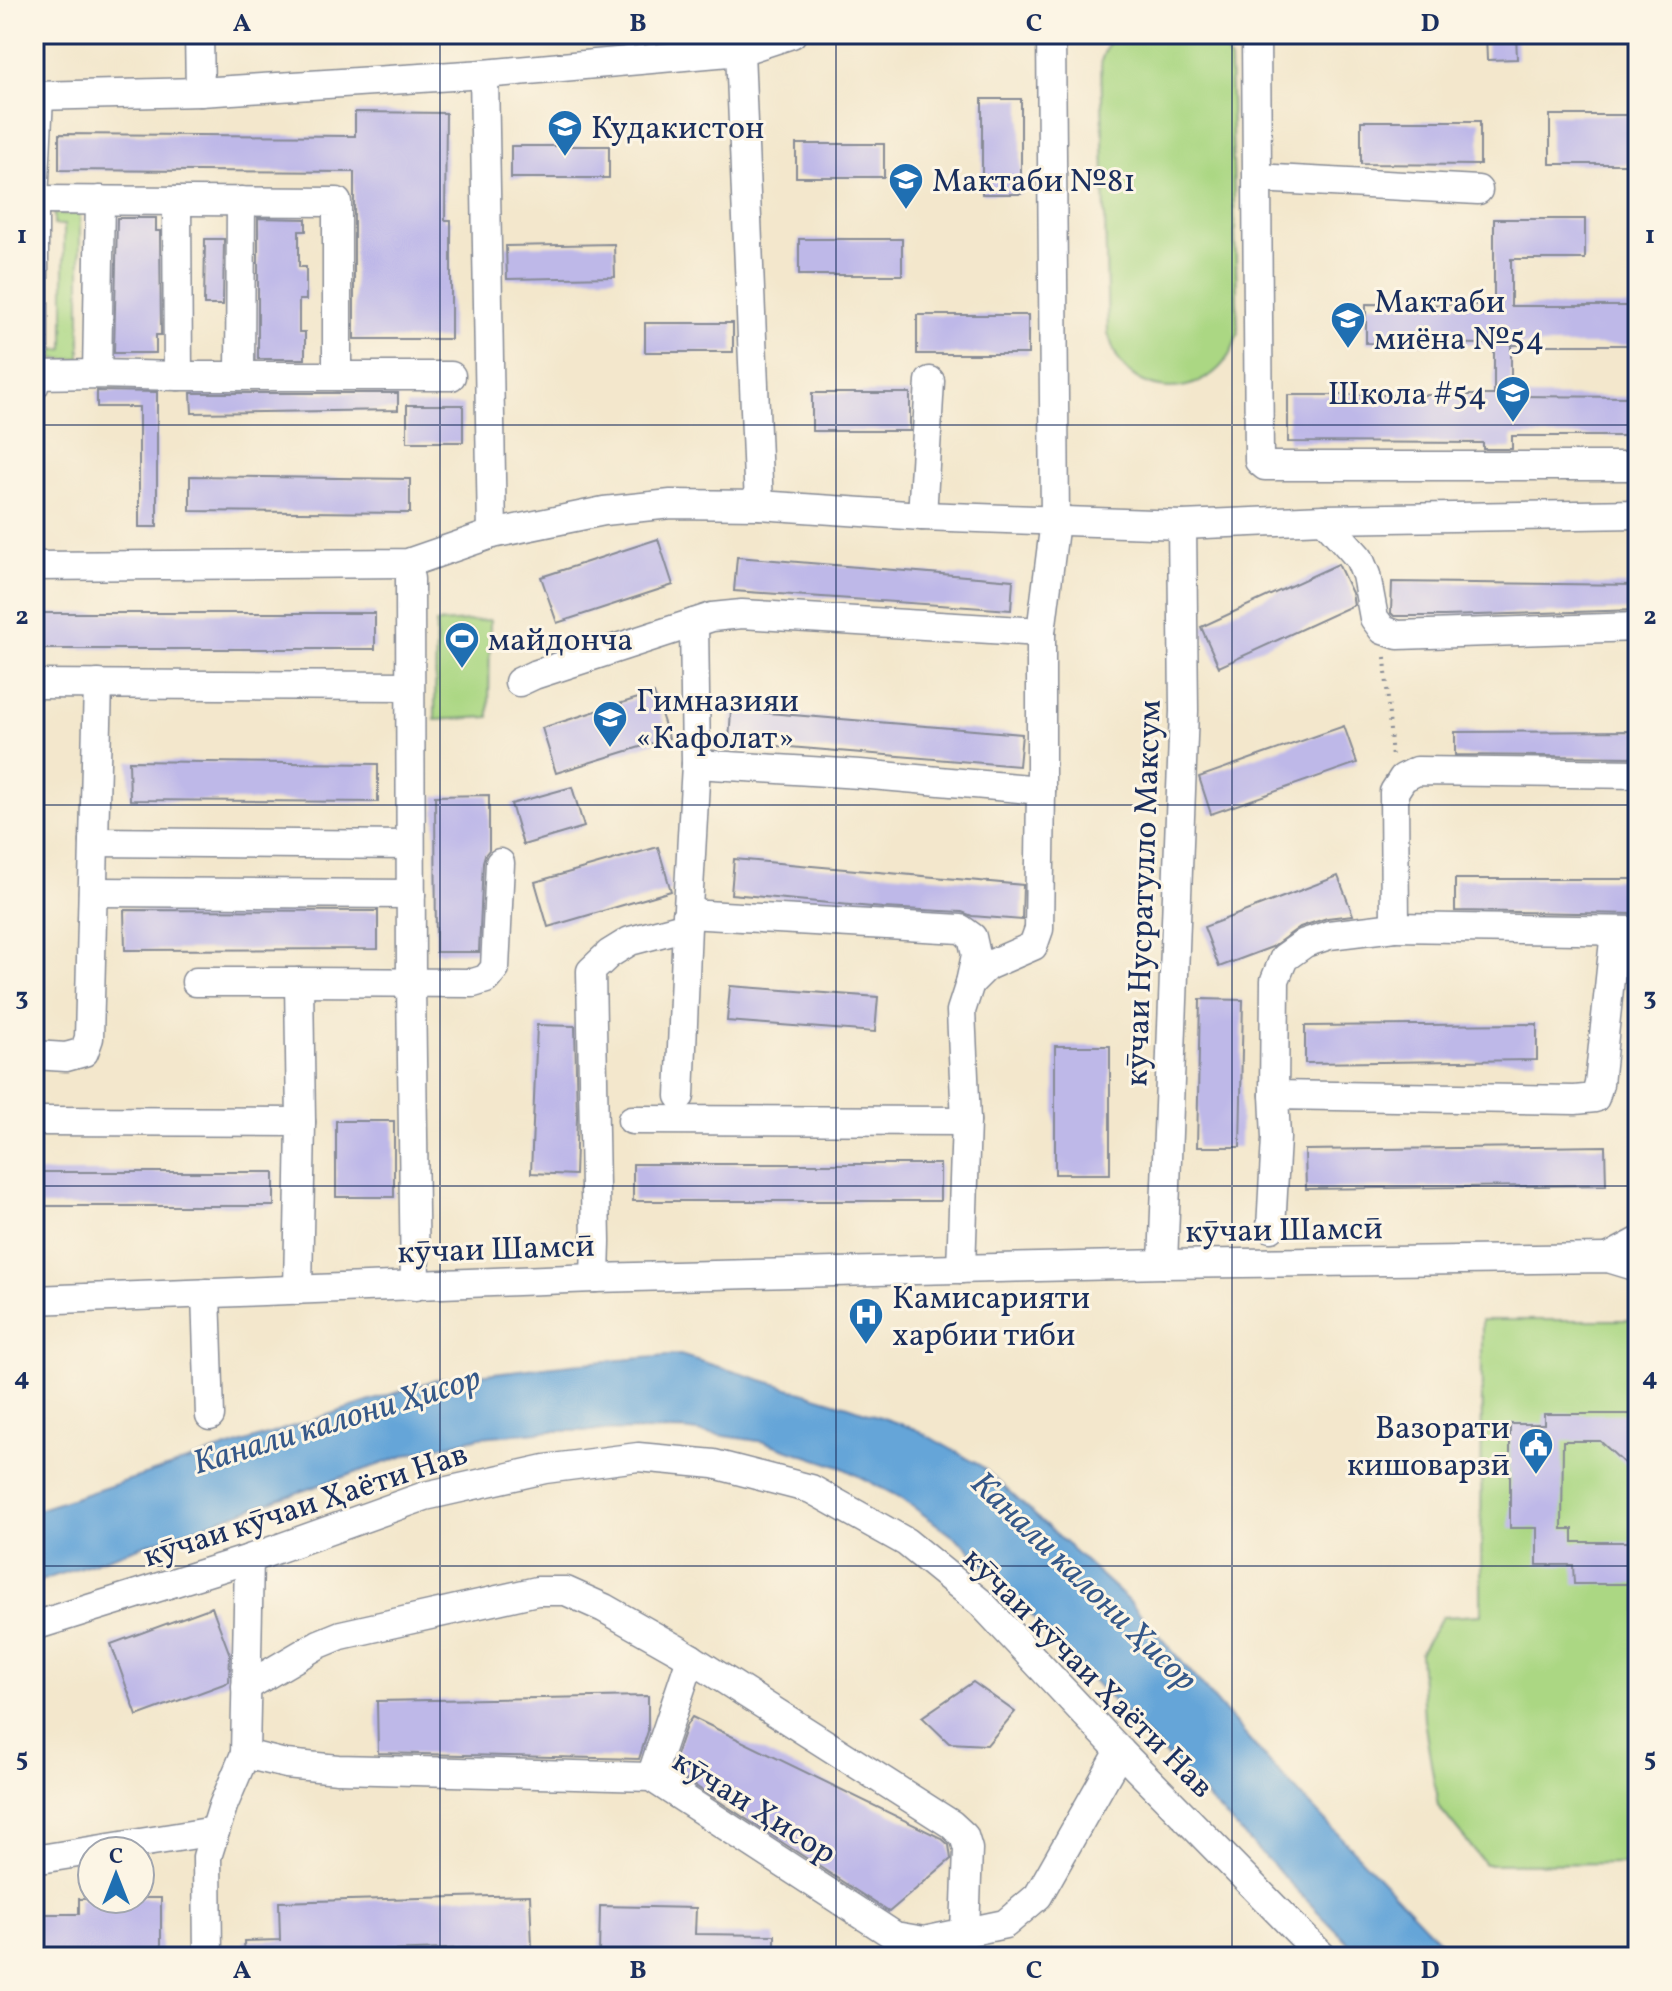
<svg xmlns="http://www.w3.org/2000/svg" width="1672" height="1991" font-family="Vollkorn,serif">
<style>
.green{fill:#abd783;stroke:#638370;stroke-width:2}
.water{fill:#65a5d8;stroke:#406a9b;stroke-width:2}
.building{fill:#beb8e8}
.lines{fill:none;stroke-linecap:round;stroke-linejoin:round}
.minor-casing{stroke:#878b95;stroke-width:31}
.path{stroke:#878b95;stroke-width:4;stroke-dasharray:2 6;stroke-linecap:butt}
.minor{stroke:#fff;stroke-width:28}
.grid{fill:none;stroke:#1b2f5e;stroke-width:2;stroke-opacity:0.55}
.labels{text-anchor:middle;stroke-width:6;stroke-linejoin:round;paint-order:stroke}
.poi-label{font-size:32px;fill:#1b2f5e;stroke:#fcf5e5;text-anchor:start}
.street-label{font-size:32px;fill:#1b2f5e;stroke:#fcf5e5}
.water-label{font-size:34px;font-style:italic;fill:#355889;stroke:#fcf5e5}
.neatline{fill:none;stroke:#1b2f5e;stroke-width:3}
.grid-label{font-size:26px;text-anchor:middle;font-weight:bold;fill:#1b2f5e}
</style>
<rect width="100%" height="100%" fill="#fcf5e5"/>
<filter id="ink" filterUnits="userSpaceOnUse"><feTurbulence type="fractalNoise" baseFrequency=".0125" numOctaves="2"/><feDisplacementMap in="SourceGraphic" scale="16" xChannelSelector="R" yChannelSelector="G"/><feConvolveMatrix kernelMatrix="1 2 1 2 8 2 1 2 1" color-interpolation-filters="sRGB"/></filter>
<filter id="wash" filterUnits="userSpaceOnUse"><feTurbulence type="fractalNoise" baseFrequency=".006" numOctaves="4" result="noise"/><feDisplacementMap in="SourceGraphic" scale="32" xChannelSelector="R" yChannelSelector="G"/><feGaussianBlur stdDeviation="1.8" result="paint"/><feColorMatrix in="noise" values="0 0 0 0 0 0 0 0 0 0 0 0 0 0 0 0 0 1.4 0 .05"/><feComposite in="paint" operator="in"/></filter>
<g filter="url(#wash)">
<rect width="100%" height="100%" fill="#f3e7cc"/>
<g class="green">
<path d="M 1115,34 L 1217,34 L 1222,40 L 1230,61 L 1238,333 C 1235,341 1233,350 1228,357 C 1206,392 1153,400 1124,367 C 1115,357 1112,345 1108,333 L 1101,61 L 1109,40 Z"/>
<polygon points="54,214 80,214 80,359 54,359 54,350 64,349 64,225 54,225"/>
<polygon points="490,620 489,717 435,720 436,623"/>
<polygon points="1482,1320 1638,1320 1638,1863 1485,1864 1438,1806 1424,1720 1420,1653 1442,1617 1481,1615"/>
</g>
<polygon class="water" points="680,1355 848,1406 915,1429 981,1466 1128,1600 1267,1760 1455,1957 1362,1957 1107,1695 965,1545 901,1498 843,1468 765,1442 684,1430 550,1431 480,1437 413,1453 34,1583 34,1511 435,1380 571,1364"/>
<g id="blocks">
<g class="building">
<polygon points="1486,34 1516,34 1517,59 1487,60"/>
<rect x="982" y="99" width="39" height="95"/>
<polygon points="355,112 446,113 445,220 451,220 451,339 354,339 354,172 59,170 59,134 355,136"/>
<rect x="1550" y="115" width="88" height="49"/>
<polygon points="1361,121 1480,121 1480,165 1361,164"/>
<rect x="796" y="144" width="88" height="33"/>
<rect x="511" y="146" width="98" height="32"/>
<polygon points="117,218 156,218 156,231 160,231 161,335 156,335 156,353 114,353"/>
<polygon points="258,218 306,219 306,231 299,231 299,267 306,267 306,300 299,300 299,332 305,332 305,359 258,359"/>
<polygon points="1494,219 1585,219 1585,259 1511,259 1511,306 1635,306 1635,345 1511,345 1511,396 1635,397 1635,436 1512,436 1512,449 1483,449 1483,443 1288,442 1288,395 1494,395 1494,344 1366,343 1366,304 1494,305"/>
<polygon points="205,239 224,239 223,305 204,305"/>
<rect x="799" y="239" width="103" height="36"/>
<polygon points="614,244 615,277 507,279 506,246"/>
<rect x="917" y="315" width="111" height="39"/>
<rect x="645" y="323" width="88" height="29"/>
<polygon points="97,391 157,392 157,527 139,527 139,407 97,407"/>
<polygon points="191,393 398,393 398,410 192,413"/>
<rect x="812" y="393" width="98" height="38"/>
<rect x="407" y="405" width="56" height="37"/>
<polygon points="190,476 410,479 410,513 190,511"/>
<polygon points="658,539 673,585 557,623 541,577"/>
<polygon points="737,557 1013,580 1011,610 734,591"/>
<polygon points="1338,564 1352,593 1354,605 1219,667 1201,627"/>
<polygon points="1392,582 1638,585 1638,610 1444,616 1394,616 1391,613"/>
<rect x="34" y="613" width="341" height="36"/>
<polygon points="654,693 669,738 556,773 542,728"/>
<polygon points="731,710 1022,734 1019,766 729,742"/>
<polygon points="1344,726 1357,763 1211,814 1199,777"/>
<polygon points="1638,731 1638,757 1455,755 1455,732"/>
<polygon points="129,761 378,764 378,802 130,800"/>
<polygon points="572,787 584,827 523,845 511,804"/>
<polygon points="489,795 489,850 485,855 483,862 479,952 436,952 435,796"/>
<polygon points="658,847 671,891 548,927 535,882"/>
<polygon points="734,859 1023,885 1022,920 972,916 962,912 883,908 731,894"/>
<polygon points="1338,876 1353,915 1327,918 1300,927 1272,947 1219,967 1204,927"/>
<polygon points="1455,879 1638,879 1638,914 1455,911"/>
<polygon points="124,910 378,911 378,949 125,950"/>
<polygon points="730,986 878,997 875,1032 727,1021"/>
<polygon points="1200,999 1243,1000 1240,1147 1197,1147"/>
<polygon points="1537,1024 1537,1060 1305,1063 1305,1026"/>
<polygon points="537,1025 575,1026 577,1117 575,1175 531,1173"/>
<rect x="1055" y="1046" width="55" height="128"/>
<rect x="336" y="1121" width="58" height="76"/>
<polygon points="1605,1146 1606,1185 1306,1189 1305,1150"/>
<rect x="633" y="1164" width="307" height="37"/>
<rect x="34" y="1172" width="240" height="34"/>
<polygon points="1544,1414 1638,1414 1638,1476 1600,1441 1563,1441 1562,1529 1573,1529 1573,1542 1638,1542 1638,1584 1574,1584 1573,1565 1537,1565 1537,1528 1510,1528 1510,1424 1544,1424"/>
<polygon points="212,1607 230,1655 229,1682 137,1716 111,1644"/>
<polygon points="973,1682 1015,1712 987,1745 949,1743 922,1717"/>
<polygon points="648,1696 648,1731 639,1759 378,1753 377,1701"/>
<polygon points="692,1717 941,1838 949,1845 951,1859 889,1912 671,1770 686,1726"/>
<polygon points="530,1895 532,1946 299,1954 299,1957 245,1957 244,1941 280,1940 279,1902"/>
<polygon points="140,1898 161,1898 161,1957 34,1957 34,1914 79,1914 79,1899"/>
<polygon points="600,1906 696,1908 695,1934 775,1935 775,1957 599,1955"/>
</g>
</g>
</g>
<g filter="url(#ink)">
<use href="#blocks" fill-opacity="0" stroke="#878b95" stroke-width="2"/>
<g class="lines">
<defs>
<g id="minor">
<polyline points="199,34 200,92"/>
<polyline points="1256,34 1259,461 1265,466 1638,466"/>
<polyline points="740,51 759,505"/>
<polyline points="484,74 492,534"/>
<polyline points="34,96 200,92 484,74 740,51 792,34"/>
<polyline points="1258,178 1478,190"/>
<polyline points="34,200 337,202 337,376"/>
<polyline points="97,374 100,200"/>
<polyline points="34,375 97,374 178,376 177,201"/>
<polyline points="178,376 451,376"/>
<polyline points="240,376 241,201"/>
<polyline points="34,386 34,200 39,96"/>
<polyline points="922,516 930,381"/>
<polyline points="1324,519 1359,558 1366,575 1374,618 1383,630 1398,635 1638,627"/>
<polyline points="34,566 408,563 492,534 604,511 671,504 759,505 922,516 1182,525 1324,519 1638,514"/>
<polyline points="410,579 411,984 415,1286"/>
<polyline points="519,682 534,675 712,617 742,614 1041,632"/>
<polyline points="34,684 409,686"/>
<polyline points="696,764 860,774 1041,790 1039,929 1033,946 987,966 970,983 961,1011 966,1121 961,1269"/>
<polyline points="1638,774 1417,771 1403,778 1394,792 1395,927 1638,931"/>
<polyline points="1041,790 1041,632 1055,521 1051,34"/>
<polyline points="94,842 410,845"/>
<polyline points="93,892 411,894"/>
<polyline points="687,914 961,929 972,937 976,955 970,983"/>
<polyline points="196,982 299,982 301,1122"/>
<polyline points="299,982 473,983 486,979 495,968 500,863"/>
<polyline points="34,1055 66,1057 84,1052 89,1038 98,684"/>
<polyline points="1274,1095 1275,980 1284,958 1305,943 1329,935 1395,927"/>
<polyline points="680,1096 687,926 696,764 694,623"/>
<polyline points="632,1120 966,1121"/>
<polyline points="34,1121 301,1122 298,1290"/>
<polyline points="1271,1228 1276,1138 1274,1095 1575,1100 1595,1098 1599,1084 1615,931"/>
<polyline points="1608,1258 1638,1242"/>
<polyline points="1163,1264 1184,711 1182,525"/>
<polyline points="595,1278 596,1242 591,971 609,954 630,941 687,926"/>
<polyline points="206,1293 210,1416"/>
<polyline points="34,1300 595,1278 1163,1264 1608,1258 1638,1267"/>
<polyline points="249,1559 245,1754 286,1764 338,1769 651,1777 895,1936 924,1941 1005,1924 1038,1896 1120,1751"/>
<polyline points="34,1626 249,1559 425,1496 545,1469 638,1457 714,1464 811,1489 906,1542 981,1603 1120,1751 1323,1957"/>
<polyline points="246,1687 319,1644 341,1635 537,1591 566,1591 604,1608 678,1650 951,1824 964,1836 968,1849 965,1932"/>
<polyline points="651,1777 691,1658"/>
<polyline points="34,1860 215,1831"/>
<polyline points="208,1957 207,1857 223,1806 245,1754"/>
</g>
</defs>
<use href="#minor" class="minor-casing"/>
<polyline class="path" points="1385,657 1392,760"/>
<use href="#minor" class="minor"/>
</g>
</g>
<path class="grid" d="M 440,34 L 440,1957M 836,34 L 836,1957M 1232,34 L 1232,1957M 34,425 L 1638,425M 34,805 L 1638,805M 34,1186 L 1638,1186M 34,1566 L 1638,1566"/>
<defs>
<symbol id="school-pin" viewBox="-11 -11 22 30"><path d="M0 17L-7.5 6A9.5 9.5 0 1 1 7.5 6Z" fill="#1f6fb2" stroke="#fcf5e5"/><path d="M0-5L7-2L0 1L-7-2ZM-4 1L0 2.5L4 1V4Q0 6-4 4Z" fill="#fff"/></symbol>
<symbol id="stadium-pin" viewBox="-11 -11 22 30"><path d="M0 17L-7.5 6A9.5 9.5 0 1 1 7.5 6Z" fill="#1f6fb2" stroke="#fcf5e5"/><path d="M0-5a6.5 5 0 1 0 0 10a6.5 5 0 1 0 0-10ZM-3.5-1.8h7v3.6h-7Z" fill="#fff"/></symbol>
<symbol id="hospital-pin" viewBox="-11 -11 22 30"><path d="M0 17L-7.5 6A9.5 9.5 0 1 1 7.5 6Z" fill="#1f6fb2" stroke="#fcf5e5"/><path d="M-5-5h3v3.5h4V-5h3V5h-3V1.5h-4V5h-3Z" fill="#fff"/></symbol>
<symbol id="civic-pin" viewBox="-11 -11 22 30"><path d="M0 17L-7.5 6A9.5 9.5 0 1 1 7.5 6Z" fill="#1f6fb2" stroke="#fcf5e5"/><path d="M-.6-6.5H3V-4.5H.6V-3L4-1V1h2V6H-6V1h2V-1L-.6-3ZM-1.2 2.5V6h2.4V2.5Z" fill="#fff"/></symbol>
</defs>
<g fill-rule="evenodd">
<use href="#school-pin" x="545" y="107" width="40" height="54"/>
<use href="#school-pin" x="886" y="160" width="40" height="54"/>
<use href="#school-pin" x="1328" y="299" width="40" height="54"/>
<use href="#school-pin" x="1493" y="373" width="40" height="54"/>
<use href="#stadium-pin" x="442" y="619" width="40" height="54"/>
<use href="#school-pin" x="590" y="698" width="40" height="54"/>
<use href="#hospital-pin" x="846" y="1295" width="40" height="54"/>
<use href="#civic-pin" x="1516" y="1425" width="40" height="54"/>
</g>
<g class="labels">
<g class="poi-label">
<text x="591" y="138">Кудакистон</text>
<text x="932" y="191">Мактаби №81</text>
<text x="1374" y="312">Мактаби<tspan x="1374" dy="37">миёна №54</tspan></text>
<text x="1487" y="404" text-anchor="end">Школа #54</text>
<text x="488" y="650">майдонча</text>
<text x="636" y="711">Гимназияи<tspan x="636" dy="37">«Кафолат»</tspan></text>
<text x="892" y="1308">Камисарияти<tspan x="892" dy="37">харбии тиби</tspan></text>
<text x="1510" y="1438" text-anchor="end">Вазорати<tspan x="1510" dy="37">кишоварзӣ</tspan></text>
</g>
<g class="street-label">
<text transform="translate(1142 893) rotate(-88)" y="11">кӯчаи Нусратулло Максум</text>
<text transform="translate(1284 1229) rotate(-1)" y="11">кӯчаи Шамсӣ</text>
<text transform="translate(496 1248) rotate(-2)" y="11">кӯчаи Шамсӣ</text>
<text transform="translate(305 1504) rotate(-18)" y="11">кӯчаи кӯчаи Ҳаёти Нав</text>
<text transform="translate(1089 1672) rotate(45)" y="11">кӯчаи кӯчаи Ҳаёти Нав</text>
<text transform="translate(755 1806) rotate(32)" y="11">кӯчаи Ҳисор</text>
</g>
<g class="water-label">
<text transform="translate(336 1419) rotate(-17)" y="12">Канали калони Ҳисор</text>
<text transform="translate(1085 1580) rotate(44)" y="12">Канали калони Ҳисор</text>
</g>
</g>
<rect width="1672" height="1991" fill="none" stroke="#fcf5e5" stroke-width="88"/>
<g transform="translate(116 1875)"><circle r="38" fill="#fcf5e5" stroke="#a2a6af" stroke-width="2"/>
<path d="M0-6L14 30L0 20L-14 30Z" fill="#1f6fb2"/>
<text y="-12" font-size="22" font-weight="bold" text-anchor="middle" fill="#1b2f5e">С</text>
</g>
<rect x="44" y="44" width="1584" height="1903" class="neatline"/>
<g class="grid-label">
<text x="242" y="31">A</text>
<text x="638" y="31">B</text>
<text x="1034" y="31">C</text>
<text x="1430" y="31">D</text>
<text x="22" y="243">1</text>
<text x="1650" y="243">1</text>
<text x="22" y="624">2</text>
<text x="1650" y="624">2</text>
<text x="22" y="1005">3</text>
<text x="1650" y="1005">3</text>
<text x="22" y="1385">4</text>
<text x="1650" y="1385">4</text>
<text x="22" y="1766">5</text>
<text x="1650" y="1766">5</text>
<text x="242" y="1978">A</text>
<text x="638" y="1978">B</text>
<text x="1034" y="1978">C</text>
<text x="1430" y="1978">D</text>
</g>
</svg>
